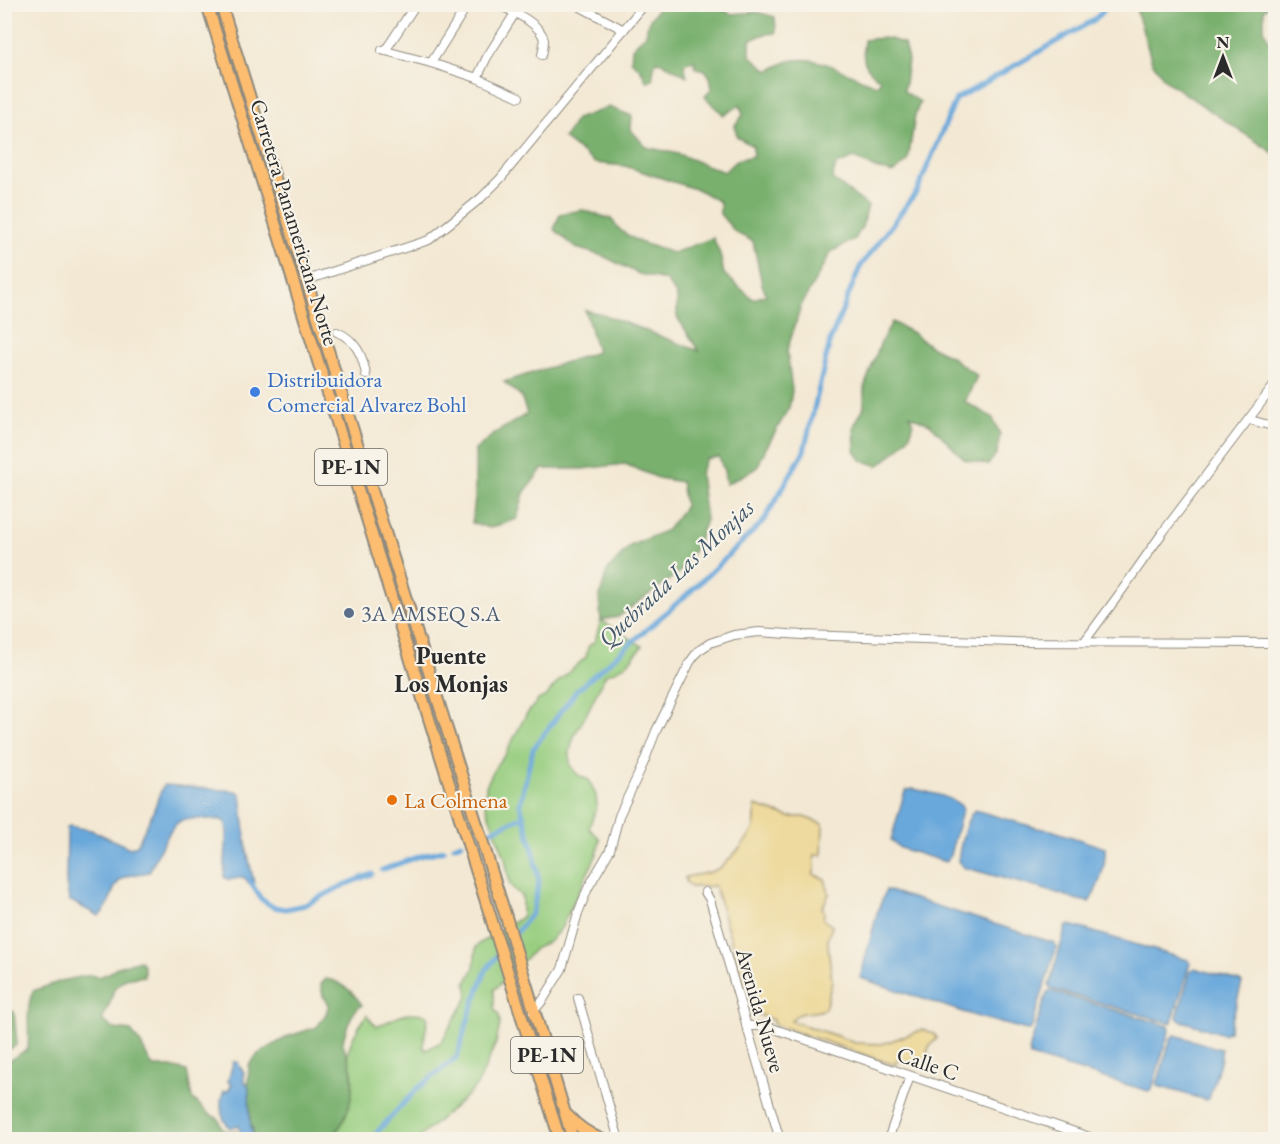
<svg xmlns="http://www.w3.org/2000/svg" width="1280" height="1144" font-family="'EB Garamond',serif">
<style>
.green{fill:#97cd7f;stroke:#617c55;stroke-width:1.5}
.forest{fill:#79b06e;stroke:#526e4c;stroke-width:1.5}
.sand{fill:#eeda9e;stroke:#8c8264;stroke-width:1.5}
.water{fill:#69a8db;stroke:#4a6a83;stroke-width:1.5}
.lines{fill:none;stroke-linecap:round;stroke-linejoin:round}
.canal{stroke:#69a8db;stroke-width:5}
.minor-casing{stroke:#8f8a7f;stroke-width:10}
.highway-casing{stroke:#8f8a7f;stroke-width:14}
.minor{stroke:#fff;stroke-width:8}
.highway{stroke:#fcbd6f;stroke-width:10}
.shop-dot{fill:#3f7fe0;stroke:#f7f3e8;stroke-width:2}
.service-dot{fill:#5c6f8a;stroke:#f7f3e8;stroke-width:2}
.food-dot{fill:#e8710a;stroke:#f7f3e8;stroke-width:2}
.labels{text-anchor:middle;stroke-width:4.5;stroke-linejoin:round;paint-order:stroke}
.shield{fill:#f7f3e8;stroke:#686764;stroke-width:1.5}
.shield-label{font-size:21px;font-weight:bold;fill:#2b2b2b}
.street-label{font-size:22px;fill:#2b2b2b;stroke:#f7f3e8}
.shop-label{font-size:22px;fill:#366cbe;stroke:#f7f3e8;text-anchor:start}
.service-label{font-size:22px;fill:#4e5e75;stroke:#f7f3e8;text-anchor:start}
.food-label{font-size:22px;fill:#c56008;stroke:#f7f3e8;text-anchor:start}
.water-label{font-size:24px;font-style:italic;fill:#415769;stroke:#f7f3e8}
.neighbourhood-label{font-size:24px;font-weight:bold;fill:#2b2b2b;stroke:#f7f3e8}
</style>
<rect width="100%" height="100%" fill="#f7f3e8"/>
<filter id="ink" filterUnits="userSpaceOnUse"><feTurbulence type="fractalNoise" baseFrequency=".0167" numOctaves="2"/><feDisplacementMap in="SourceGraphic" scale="12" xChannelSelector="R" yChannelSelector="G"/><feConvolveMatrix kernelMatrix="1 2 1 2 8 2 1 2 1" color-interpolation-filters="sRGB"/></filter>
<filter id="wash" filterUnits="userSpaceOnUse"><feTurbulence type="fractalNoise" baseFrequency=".008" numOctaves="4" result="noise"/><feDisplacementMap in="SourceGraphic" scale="24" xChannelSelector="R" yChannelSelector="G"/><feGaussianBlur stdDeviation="1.35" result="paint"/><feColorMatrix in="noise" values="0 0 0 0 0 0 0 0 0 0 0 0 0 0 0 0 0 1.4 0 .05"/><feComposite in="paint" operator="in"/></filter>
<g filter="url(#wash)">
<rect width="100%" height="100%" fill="#f3e8d3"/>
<path class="green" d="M 601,620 L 642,646 C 631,660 624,670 606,674 L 586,715 L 574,736 L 570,751 L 570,765 L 578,775 L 589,780 L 596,795 L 597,806 L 589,828 L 600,839 L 597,854 L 561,928 L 550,941 L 536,948 L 494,990 L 494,1008 L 499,1015 L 500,1024 L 496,1043 L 478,1084 L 469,1094 L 421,1136 L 418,1139 L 330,1140 C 347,1122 355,1095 352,1070 C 351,1064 347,1058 348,1052 C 351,1038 359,1026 367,1015 L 372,1022 L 377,1026 C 394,1020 408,1007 428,1016 L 423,1047 L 426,1050 L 441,1042 L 468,997 L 466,983 L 474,968 L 476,947 L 480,943 L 522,917 L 522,897 L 510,885 L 505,858 L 485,804 L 486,786 L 497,764 L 505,755 L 526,715 L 538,700 L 546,696 L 559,681 L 586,657 L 588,647 L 595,641 Z"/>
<g class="forest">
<polygon points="1139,4 1275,5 1264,9 1264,30 1275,53 1275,154 1166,81 1152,62 1136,9"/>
<path d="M 660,5 L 714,5 L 731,14 L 757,12 L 775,17 L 776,33 L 765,34 L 750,40 L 750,55 L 768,71 C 775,68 782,63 789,61 C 822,53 848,77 878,85 L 880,79 C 863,68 862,59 864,40 C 881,37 888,37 904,44 L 908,60 L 904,91 L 920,102 L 915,115 L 908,161 L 893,173 L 875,168 L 854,158 L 836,165 L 832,179 L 868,206 L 862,227 L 855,239 L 831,252 L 801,306 L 787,351 L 792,391 L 789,408 L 765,450 L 757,468 L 726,484 L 724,471 L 719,457 L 706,459 L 700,474 L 706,520 L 696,547 L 680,572 L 618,617 L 601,620 L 599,599 L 607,571 L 630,546 L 667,530 L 685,506 L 681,482 L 658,478 L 625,464 L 581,469 L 542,469 L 524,493 L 517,519 L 490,528 L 472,523 L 475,499 L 475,450 L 495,433 L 527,414 L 521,396 L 504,382 L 597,352 L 585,310 L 602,314 L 699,351 L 677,317 L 677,296 L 666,280 L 639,274 L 603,256 L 576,248 L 554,229 L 560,214 L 583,210 L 611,219 L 621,231 L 639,242 L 673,253 L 713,238 L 720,254 L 724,274 L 753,299 L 766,295 L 762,284 L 753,241 L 736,233 L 720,214 L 720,202 L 701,191 L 625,166 L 595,163 L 564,138 L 576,119 L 609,107 L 632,116 L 631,130 L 646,147 L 678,154 L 724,172 L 737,160 L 753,156 L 753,146 L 737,137 L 735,125 L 743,115 L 740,105 L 724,115 L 705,97 L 712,88 L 710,77 L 705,70 L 696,68 L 694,66 L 695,61 L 685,63 L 684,65 L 687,76 L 663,63 L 657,61 L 654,67 L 652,80 L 647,81 C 643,78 644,75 642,72 C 639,67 635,64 631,61 L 632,48 L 646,34 L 648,22 Z"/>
<path d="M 892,322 L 913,333 L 930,346 L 950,356 L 977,376 L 965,402 L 992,417 L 1000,434 L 997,453 L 988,465 L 964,459 L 930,424 L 909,415 C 910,418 913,421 913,424 C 913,440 889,457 878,466 L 861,460 L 855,451 L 854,426 L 864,407 L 864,388 L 873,363 L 881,342 Z"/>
<path d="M 139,960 C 145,964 144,969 144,976 L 125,979 L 114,989 L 110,1003 L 102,1020 L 114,1029 L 131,1031 L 140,1043 L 153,1067 L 171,1067 L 187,1071 L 192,1098 L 209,1114 L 219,1119 L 222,1129 L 231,1132 L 236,1131 L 236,1139 L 149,1140 L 142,1137 L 134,1140 L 5,1139 L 5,1063 L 28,1049 C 30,1030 25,1008 33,991 L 61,981 L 90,975 L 99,977 L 109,973 L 115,968 Z"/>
<path d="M 326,979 C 343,982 352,991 362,1005 C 360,1007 357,1008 355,1011 C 350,1017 344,1035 343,1042 C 343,1049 350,1061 351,1069 C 356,1094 347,1121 330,1139 L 318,1139 L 319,1135 L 311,1139 L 253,1139 L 253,1130 L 250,1122 L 249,1091 L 248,1084 L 249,1065 L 258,1054 L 275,1044 L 289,1036 L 317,1027 L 326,1014 L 329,1004 L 323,996 L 321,984 Z"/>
<polygon points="5,1007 14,1012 17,1044 5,1053"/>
</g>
<path class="sand" d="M 755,806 L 789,817 L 804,817 L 823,824 L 822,855 L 815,855 C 813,862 818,868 813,874 L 825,879 L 829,894 L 822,908 L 825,912 L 823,916 L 824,920 L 832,926 L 828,938 L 828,945 L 832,982 L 825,1009 C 813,1015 799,1009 791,1021 L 837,1036 L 855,1043 L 882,1044 L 922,1030 L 933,1033 L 937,1038 L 929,1047 L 927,1052 L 930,1055 L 920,1067 L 897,1060 L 895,1065 L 773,1024 L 773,1020 L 752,1012 L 715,886 L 691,887 L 686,882 L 685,877 C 696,875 708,874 718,869 C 728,862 748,840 753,830 C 756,823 755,813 755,806 Z"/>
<g class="water">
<path d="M 165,785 L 236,791 L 241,794 L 247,851 L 254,883 L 249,883 L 243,877 L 229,880 L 224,877 L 227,829 L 225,822 L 221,820 C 209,820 194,817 182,820 C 170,824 155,860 149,872 C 141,874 132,874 125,877 C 111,882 112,907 99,916 L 69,900 L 66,883 L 67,828 L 69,826 L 91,830 L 130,848 L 137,845 L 153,812 L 163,786 Z"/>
<path d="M 914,789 C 928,792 955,797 963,808 L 950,855 L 946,862 L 900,848 L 891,840 L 904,794 L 907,790 Z"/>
<path d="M 975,810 L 1037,828 L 1051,830 L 1105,848 C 1106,866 1099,887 1089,902 L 1078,900 L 1064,895 L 963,867 L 958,861 C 960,847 965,819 975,810 Z"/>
<polygon points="886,890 1055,943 1056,948 1031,1029 1027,1030 975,1016 860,978 877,913"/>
<polygon points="1070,925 1188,960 1190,963 1172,1022 1170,1023 1051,989 1049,986 1066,927"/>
<polygon points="1194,968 1240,981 1242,983 1229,1031 1224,1034 1179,1020 1177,1017 1190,971"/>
<polygon points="1050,991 1169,1026 1170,1028 1152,1089 1148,1091 1030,1056 1029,1050 1047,992"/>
<polygon points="1175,1035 1221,1049 1221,1059 1209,1099 1206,1100 1158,1086 1157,1084 1171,1038"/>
<path d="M 233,1062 L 238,1062 L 240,1067 L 244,1072 L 244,1082 L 248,1084 C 250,1096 249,1108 250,1120 C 250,1127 253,1131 253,1139 L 241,1139 L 239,1125 L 230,1128 C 220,1119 219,1102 224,1091 L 228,1091 L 232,1084 L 228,1082 Z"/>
</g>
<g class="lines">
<g class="canal">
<polyline points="484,834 524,816"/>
<polyline points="454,846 461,843"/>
<polyline points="382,870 417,857 444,850"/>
<polyline points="251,883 261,899 273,907 286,909 305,905 344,885 372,874"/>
<polyline points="373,1140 378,1131 417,1089 457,1057 470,1013 486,970 532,913 539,882 533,850 520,804 533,749 577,690 692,590 763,522 804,451 830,341 860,267 917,191 956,99 995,77 1094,20 1110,4"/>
</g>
</g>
</g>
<g filter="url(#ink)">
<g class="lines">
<defs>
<g id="minor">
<path d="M 497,4 C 511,11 541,23 544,40 C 544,45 543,51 542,55"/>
<polyline points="575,4 624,30"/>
<polyline points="382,50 431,63 477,78 519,97"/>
<polyline points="385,51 416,4"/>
<polyline points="431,63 468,4"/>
<polyline points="477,78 487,57 521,4"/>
<polyline points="307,280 429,240 481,198 500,179 645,4"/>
<path d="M 337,332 C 356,340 363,356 366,375"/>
<polyline points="1254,421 1276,427"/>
<polyline points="1084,642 1120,593 1163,532 1276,383"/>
<polyline points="705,892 710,900 780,1140"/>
<polyline points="578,998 619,1140"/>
<polyline points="533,1012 543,1000 562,969 578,913 588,888 610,850 619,816 644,762 656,731 690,662 698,651 710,643 734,635 759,632 803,635 1013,642 1276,643"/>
<polyline points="746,1026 766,1026 1098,1140"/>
<polyline points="888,1140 910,1076"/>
</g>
<g id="highway">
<polyline points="207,4 560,1140"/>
<polyline points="221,4 345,405 507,920 573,1140"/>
<path d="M 567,1115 C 578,1127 588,1134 603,1140"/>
</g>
</defs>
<use href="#minor" class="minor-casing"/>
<use href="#highway" class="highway-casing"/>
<use href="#minor" class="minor"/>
<use href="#highway" class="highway"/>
</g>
</g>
<circle class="shop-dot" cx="255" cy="392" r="6"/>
<circle class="service-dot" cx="349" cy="613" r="6"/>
<circle class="food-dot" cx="392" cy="800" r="6"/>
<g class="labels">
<g class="shield">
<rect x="315" y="449" width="72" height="36" rx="4.5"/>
<rect x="511" y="1037" width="72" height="36" rx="4.5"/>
</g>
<g class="shield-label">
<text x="351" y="474">PE-1N</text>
<text x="547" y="1062">PE-1N</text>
</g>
<g class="street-label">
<text transform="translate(295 222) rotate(73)" y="8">Carretera Panamericana Norte</text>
<text transform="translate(761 1010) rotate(74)" y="8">Avenida Nueve</text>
<text transform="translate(928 1063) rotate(19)" y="8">Calle C</text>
</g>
<g class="shop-label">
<text x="267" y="387">Distribuidora<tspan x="267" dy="25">Comercial Alvarez Bohl</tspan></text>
</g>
<g class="service-label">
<text x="361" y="621">3A AMSEQ S.A</text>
</g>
<g class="food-label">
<text x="404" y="808">La Colmena</text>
</g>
<g class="water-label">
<text transform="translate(676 573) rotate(-43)" y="8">Quebrada Las Monjas</text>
</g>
<g class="neighbourhood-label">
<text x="451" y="664">Puente<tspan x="451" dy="28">Los Monjas</tspan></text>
</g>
</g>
<rect width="1280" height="1144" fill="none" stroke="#f7f3e8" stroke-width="24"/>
<g transform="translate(1223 57)" stroke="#f7f3e8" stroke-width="4.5" paint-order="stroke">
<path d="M0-4.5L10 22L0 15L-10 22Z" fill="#2b2b2b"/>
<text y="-9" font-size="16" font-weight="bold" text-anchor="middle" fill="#2b2b2b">N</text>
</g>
</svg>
